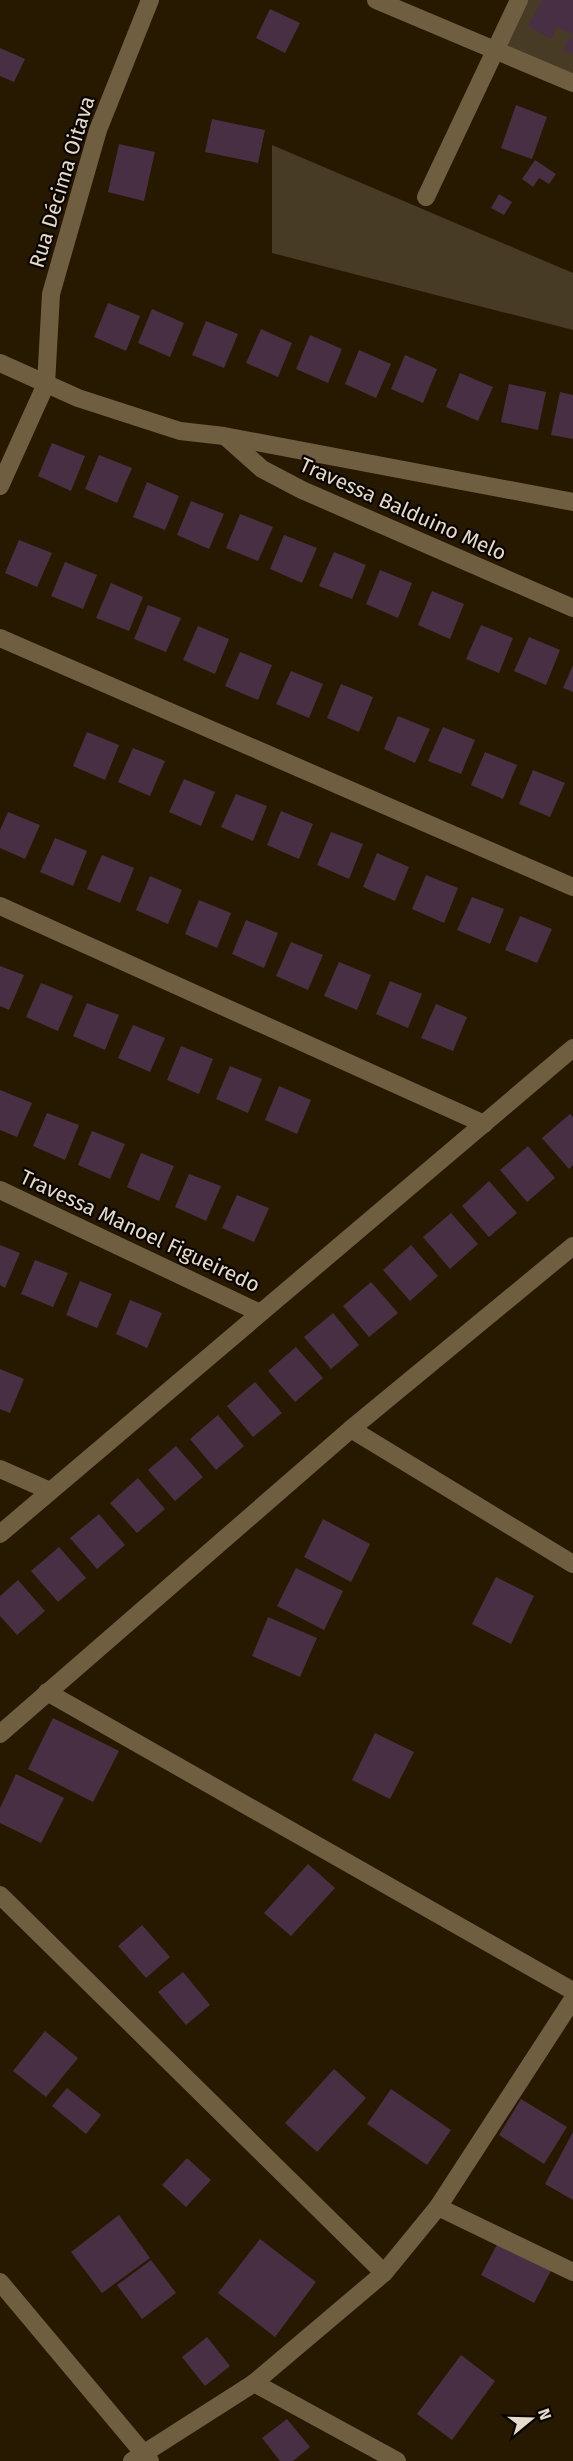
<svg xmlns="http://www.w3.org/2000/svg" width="573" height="2461" font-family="'Fira Sans',sans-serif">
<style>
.green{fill:#483b25}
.building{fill:#492f43}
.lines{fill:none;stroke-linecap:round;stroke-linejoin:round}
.minor{stroke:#705e41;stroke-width:18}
.labels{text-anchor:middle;stroke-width:4.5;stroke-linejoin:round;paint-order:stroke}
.street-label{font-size:21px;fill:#e5dbcb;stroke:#0b0500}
</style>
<rect width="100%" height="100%" fill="#271800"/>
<g class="green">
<polygon points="519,0 573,0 573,83 498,49"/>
<polygon points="272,145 573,273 573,330 272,253"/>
</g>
<g class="building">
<polygon points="542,0 573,0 573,35 557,27 551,39 528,26"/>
<polygon points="270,9 300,23 285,53 256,38"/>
<polygon points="569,37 573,39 573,54 563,50"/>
<polygon points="0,48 25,59 14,82 0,76"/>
<polygon points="516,105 547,117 532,159 501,148"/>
<polygon points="212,119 265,130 258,163 205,152"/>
<polygon points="119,144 155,152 144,201 108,192"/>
<polygon points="535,160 556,174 549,184 539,178 533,187 522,179"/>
<polygon points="499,194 512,202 504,215 491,208"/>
<polygon points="108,303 140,316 126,351 94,337"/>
<polygon points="152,309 184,323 170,357 138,343"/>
<polygon points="206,321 238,334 224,368 192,355"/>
<polygon points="261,329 292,343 278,377 246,363"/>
<polygon points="310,335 342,349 328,383 296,369"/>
<polygon points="359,350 391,364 376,398 345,384"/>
<polygon points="405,355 437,369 423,403 391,389"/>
<polygon points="460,373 493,387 478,421 446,407"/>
<polygon points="509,384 546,392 538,430 501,422"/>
<polygon points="560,392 573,395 573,439 551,435"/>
<polygon points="52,443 85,456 71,491 38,476"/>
<polygon points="99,455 132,468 117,503 85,489"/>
<polygon points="147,482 179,496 165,530 133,517"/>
<polygon points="191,501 224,514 209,549 177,535"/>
<polygon points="240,514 273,527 258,561 226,548"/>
<polygon points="284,535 317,548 302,583 270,569"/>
<polygon points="19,540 52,553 37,587 5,573"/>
<polygon points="334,552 366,565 352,599 319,586"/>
<polygon points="65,562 97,575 83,609 51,596"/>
<polygon points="380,570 412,583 398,618 366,604"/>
<polygon points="111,583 143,597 129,631 96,618"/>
<polygon points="432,591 464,604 450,639 418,625"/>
<polygon points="148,605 181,618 166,652 134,639"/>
<polygon points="481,625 513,638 499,673 466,659"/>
<polygon points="198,626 229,639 215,674 183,660"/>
<polygon points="529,637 560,650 546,685 514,671"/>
<polygon points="240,652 272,665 258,700 225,686"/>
<polygon points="573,665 573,692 563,688"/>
<polygon points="291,671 323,684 309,718 276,704"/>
<polygon points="341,684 373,697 359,732 327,718"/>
<polygon points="398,716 430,729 415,763 384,749"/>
<polygon points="443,727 475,740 461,774 428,761"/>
<polygon points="87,732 119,745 105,780 73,766"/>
<polygon points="133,748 165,761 150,796 118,782"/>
<polygon points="485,752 517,765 503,799 471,785"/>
<polygon points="533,770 565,783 550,817 519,804"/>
<polygon points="184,779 215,792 201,826 169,812"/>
<polygon points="236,794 267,806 253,841 221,827"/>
<polygon points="281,811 313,824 299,859 267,845"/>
<polygon points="8,812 40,825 25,859 0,848 0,830"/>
<polygon points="331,832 363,844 349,879 317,865"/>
<polygon points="55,838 87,851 73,886 40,872"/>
<polygon points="377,853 409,867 395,901 363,887"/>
<polygon points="102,855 134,868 120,903 87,889"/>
<polygon points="426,875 458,888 444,923 412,909"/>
<polygon points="150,876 182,890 168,924 136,910"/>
<polygon points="472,897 504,909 490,944 457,930"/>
<polygon points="199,900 231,913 217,948 185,934"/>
<polygon points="520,916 552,929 537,963 505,950"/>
<polygon points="246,920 278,933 264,968 232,954"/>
<polygon points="291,942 323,955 308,990 276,976"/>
<polygon points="339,962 371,975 357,1010 324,996"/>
<polygon points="0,966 24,975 9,1010 0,1006"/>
<polygon points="390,981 422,994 408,1028 376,1014"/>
<polygon points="41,983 73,996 58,1031 26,1017"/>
<polygon points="87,1003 119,1015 105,1050 73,1036"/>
<polygon points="436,1004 467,1017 453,1051 421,1038"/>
<polygon points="133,1025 165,1038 150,1072 118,1058"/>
<polygon points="181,1046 213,1059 199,1094 167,1080"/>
<polygon points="230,1066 262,1079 248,1113 216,1099"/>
<polygon points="279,1086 311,1100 297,1134 265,1120"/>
<polygon points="0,1090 32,1103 17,1137 0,1130"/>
<polygon points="47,1113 79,1125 65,1160 33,1146"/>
<polygon points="570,1114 573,1117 573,1165 569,1169 542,1138"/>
<polygon points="92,1131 125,1144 110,1179 78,1165"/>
<polygon points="528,1146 555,1178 527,1202 500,1170"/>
<polygon points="141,1153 174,1166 159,1201 127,1187"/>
<polygon points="189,1174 221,1186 206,1221 175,1207"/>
<polygon points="489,1181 517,1213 489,1237 462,1206"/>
<polygon points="237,1195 269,1208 254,1242 222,1228"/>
<polygon points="451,1213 478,1244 450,1269 423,1237"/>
<polygon points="0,1245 20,1253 5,1288 0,1285"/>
<polygon points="411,1245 438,1276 410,1301 383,1270"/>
<polygon points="35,1260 68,1273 53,1307 21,1294"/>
<polygon points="80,1281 112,1294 97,1328 66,1315"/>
<polygon points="371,1282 398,1313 369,1337 343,1306"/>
<polygon points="130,1300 162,1313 147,1348 116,1334"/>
<polygon points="333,1313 359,1345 331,1369 304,1337"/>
<polygon points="296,1347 323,1378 295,1402 268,1371"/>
<polygon points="0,1369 24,1379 10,1413 0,1409"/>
<polygon points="255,1382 282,1413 253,1437 227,1406"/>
<polygon points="218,1415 244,1446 216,1470 190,1439"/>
<polygon points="176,1446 203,1477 175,1501 148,1470"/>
<polygon points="138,1478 165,1509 137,1533 110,1503"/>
<polygon points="99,1514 125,1545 97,1569 70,1538"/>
<polygon points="323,1519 370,1544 351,1582 304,1557"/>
<polygon points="59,1547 86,1578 58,1602 31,1571"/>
<polygon points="296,1568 343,1591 324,1630 277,1606"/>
<polygon points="496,1577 534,1596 511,1644 472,1624"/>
<polygon points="18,1580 45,1611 17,1635 0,1616 0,1596"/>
<polygon points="268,1617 317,1638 300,1677 252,1656"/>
<polygon points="53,1718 119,1751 93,1802 28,1769"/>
<polygon points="375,1733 414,1752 390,1799 352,1780"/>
<polygon points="16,1774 64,1798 41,1843 0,1823 0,1808"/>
<polygon points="308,1864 335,1888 291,1936 264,1913"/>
<polygon points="142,1925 170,1957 146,1978 118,1946"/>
<polygon points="183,1972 210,2005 186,2025 158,1992"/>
<polygon points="45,2031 78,2058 46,2097 13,2071"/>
<polygon points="334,2069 366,2098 317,2152 285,2123"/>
<polygon points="67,2088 101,2115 86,2134 52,2106"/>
<polygon points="391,2089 451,2130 427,2165 367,2124"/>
<polygon points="521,2099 567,2127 544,2164 499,2135"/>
<polygon points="573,2132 573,2200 545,2184"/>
<polygon points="187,2158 211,2180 186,2207 162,2185"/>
<polygon points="119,2215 150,2258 102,2293 71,2252"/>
<polygon points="501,2237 554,2265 534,2303 481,2275"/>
<polygon points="260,2239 316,2282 275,2337 218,2293"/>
<polygon points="151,2260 176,2293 142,2319 117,2285"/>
<polygon points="207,2337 230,2366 205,2386 182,2357"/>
<polygon points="461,2355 495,2381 452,2440 417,2414"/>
<polygon points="287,2419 310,2447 293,2461 280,2461 262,2438"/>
</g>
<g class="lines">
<g class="minor">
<polyline points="376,0 573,83"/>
<polyline points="426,197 519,0"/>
<polyline points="0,363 78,398 180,431 224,436 573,502"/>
<polyline points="226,437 262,469 302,490 573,608"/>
<polyline points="0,486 46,384 51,294 98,130 150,0"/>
<polyline points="0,638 573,887"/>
<polyline points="0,906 484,1124"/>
<polyline points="0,1190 260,1313"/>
<polyline points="351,1429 573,1564"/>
<polyline points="0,1469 50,1491"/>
<polyline points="0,1534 573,1048"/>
<polyline points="47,1692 573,1991"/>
<polyline points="0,1734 351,1429 573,1246"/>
<polyline points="0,1895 384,2273"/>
<polyline points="438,2207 573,2272"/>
<polyline points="0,2282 150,2461"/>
<polyline points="254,2383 397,2461"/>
<polyline points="132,2461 254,2383 384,2273 438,2207 573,1999"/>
</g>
</g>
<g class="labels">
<g class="street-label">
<text transform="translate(62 182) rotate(-73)" y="7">Rua Décima Oitava</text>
<text transform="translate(403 509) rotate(24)" y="7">Travessa Balduino Melo</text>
<text transform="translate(140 1231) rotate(25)" y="7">Travessa Manoel Figueiredo</text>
</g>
</g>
<g transform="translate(531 2419) rotate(71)" stroke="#0b0500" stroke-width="4.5" paint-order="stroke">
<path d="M0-4.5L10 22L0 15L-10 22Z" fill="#e5dbcb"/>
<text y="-9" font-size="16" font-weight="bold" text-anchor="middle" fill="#e5dbcb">N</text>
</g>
</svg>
